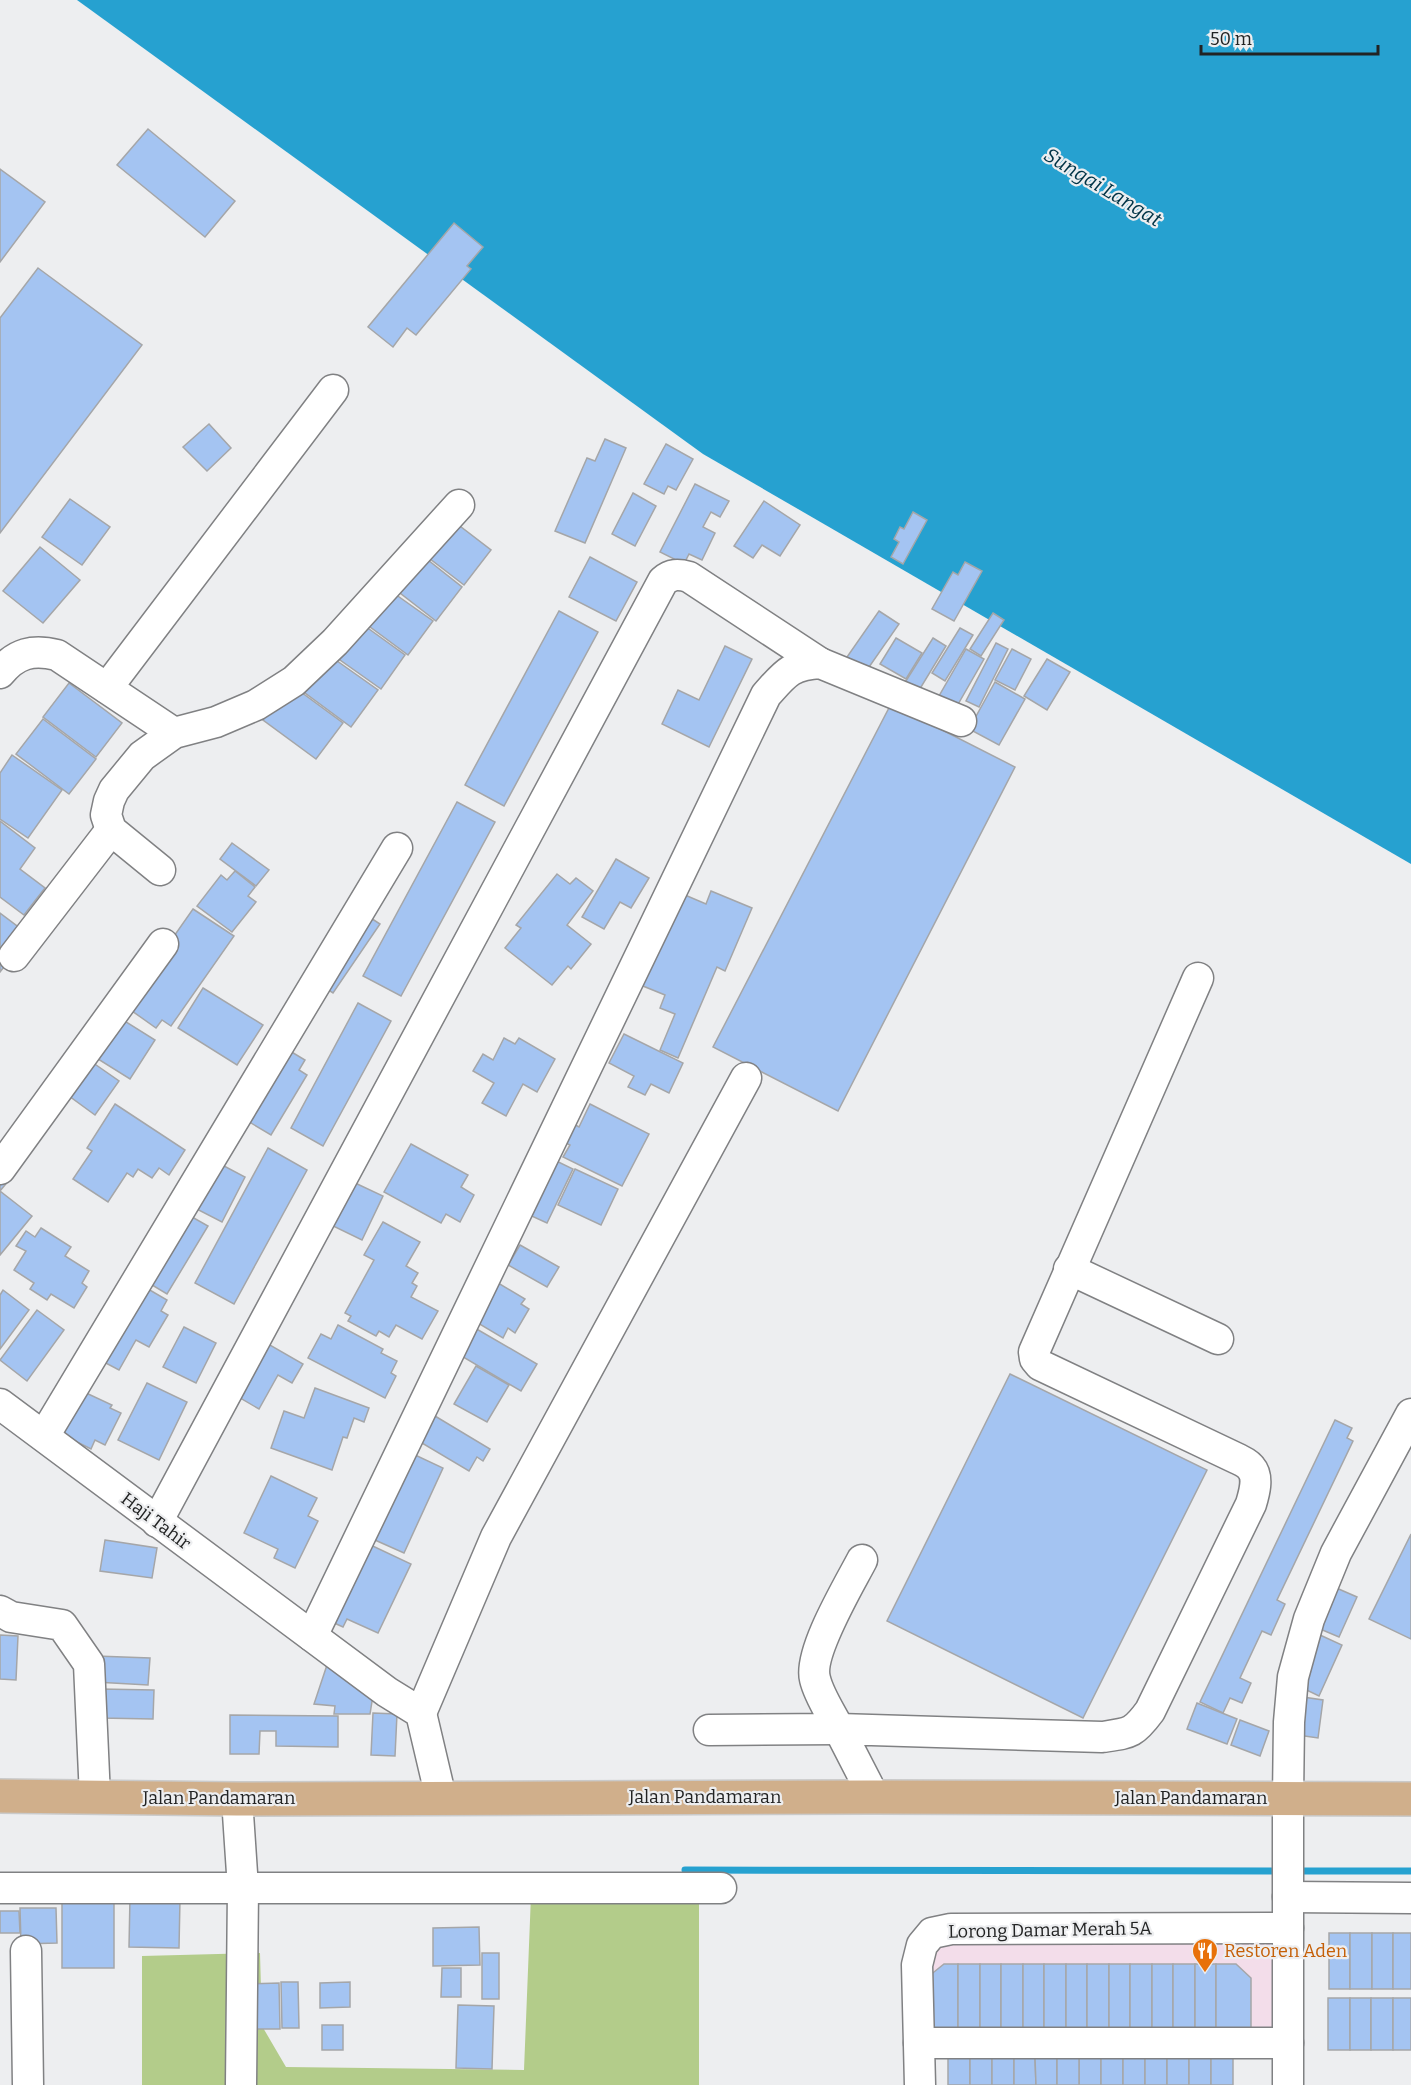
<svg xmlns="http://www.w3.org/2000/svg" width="1411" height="2085" font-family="Bitter,serif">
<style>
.commercial{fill:#f3ddea}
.green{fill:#b3cc8a}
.water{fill:#26a1d0}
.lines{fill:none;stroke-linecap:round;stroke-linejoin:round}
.stream{stroke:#26a1d0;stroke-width:7}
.building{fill:#a4c4f2;stroke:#a5a6a8;stroke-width:1.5}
.minor-casing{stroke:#808183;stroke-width:33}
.major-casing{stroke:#cacaca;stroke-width:36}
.minor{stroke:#fff;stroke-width:30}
.major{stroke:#d0af8b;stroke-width:33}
.labels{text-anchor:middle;stroke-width:4.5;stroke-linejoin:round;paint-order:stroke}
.street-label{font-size:18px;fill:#222323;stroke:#edeef0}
.food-label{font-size:18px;fill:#c56008;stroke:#edeef0;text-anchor:start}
.water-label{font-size:20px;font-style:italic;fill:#003346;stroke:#edeef0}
</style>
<rect width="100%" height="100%" fill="#edeef0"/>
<polygon class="commercial" points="938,1940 1279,1942 1281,2037 927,2037 930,1949"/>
<polygon class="green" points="531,1895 699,1899 699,2085 142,2085 142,1956 260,1953 262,2026 286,2067 524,2070"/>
<polygon class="water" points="77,0 1411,0 1411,864 703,454"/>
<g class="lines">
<g class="stream">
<polyline points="685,1870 1282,1871"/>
<polyline points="1296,1871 1411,1871"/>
</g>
</g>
<g class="building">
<polygon points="148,129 235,201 205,237 117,165"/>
<polygon points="0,169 45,202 0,262"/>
<polygon points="454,223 483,247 467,266 471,269 416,335 407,328 393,347 368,327"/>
<polygon points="38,268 142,345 0,533 0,318"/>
<polygon points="209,424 231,448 207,471 183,447"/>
<polygon points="605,439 626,448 585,543 555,531 587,458 595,461"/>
<polygon points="666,444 693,459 676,490 668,486 664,494 644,484"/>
<polygon points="695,484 729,501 720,517 711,512 703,527 715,533 702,560 689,554 684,564 660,552"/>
<polygon points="633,493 656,506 635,546 612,534"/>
<polygon points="70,499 110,527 82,565 42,537"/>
<polygon points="764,501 800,525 780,556 762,545 753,558 734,546"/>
<polygon points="439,510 491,550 464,585 412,545"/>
<polygon points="913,512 927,520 903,564 891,557 899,542 894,539 900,527 904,529"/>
<polygon points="409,545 462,587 436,621 382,579"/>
<polygon points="40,547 80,580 43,623 3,591"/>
<polygon points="590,557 637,582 616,621 569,597"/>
<polygon points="965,562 982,571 954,621 932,609 953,572 958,575"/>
<polygon points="378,582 433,621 408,655 354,615"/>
<polygon points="559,611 598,632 504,806 465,785"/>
<polygon points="879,611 899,624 867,670 847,657"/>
<polygon points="993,613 1004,620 981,656 970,649"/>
<polygon points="351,616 405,655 381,689 326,650"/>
<polygon points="960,628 973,635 945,681 932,673"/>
<polygon points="896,638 922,653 906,679 880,664"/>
<polygon points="933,638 946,646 918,692 904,684"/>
<polygon points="996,643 1008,649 979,707 966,701"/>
<polygon points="725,646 752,659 709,747 662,724 678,690 699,700"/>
<polygon points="966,649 984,659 957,706 939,696"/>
<polygon points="1012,649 1031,659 1015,690 995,680"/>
<polygon points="323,651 378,690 351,727 297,687"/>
<polygon points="1047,659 1070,672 1047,710 1024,696"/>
<polygon points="995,682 1025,699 999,745 969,729"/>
<polygon points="69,683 122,723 96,757 43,717"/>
<polygon points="290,684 343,723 316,759 263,720"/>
<polygon points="891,704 1015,767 838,1111 713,1047"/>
<polygon points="43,719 96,759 69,794 16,754"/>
<polygon points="12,755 62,790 28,838 0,819 0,773"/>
<polygon points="457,802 495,822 401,996 363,976"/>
<polygon points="0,821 35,848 20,869 45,888 24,915 0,897"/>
<polygon points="232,843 269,870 256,886 220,859"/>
<polygon points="616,859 649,878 631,908 620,902 604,929 582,917"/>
<polygon points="235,871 255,887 248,896 256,902 232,932 197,906 221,875 227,880"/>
<polygon points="557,874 570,884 576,878 593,891 567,925 591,944 571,969 568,966 552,985 505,948 521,928 516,925"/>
<polygon points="711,891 752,908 725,971 717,967 678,1058 660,1050 675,1014 660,1008 665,995 638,984 678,892 706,904"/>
<polygon points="354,907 380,924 333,993 307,976"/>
<polygon points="193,909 234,936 171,1026 162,1020 156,1028 125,1006"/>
<polygon points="0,913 29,935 0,972"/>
<polygon points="203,988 263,1025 237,1065 178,1028"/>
<polygon points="358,1003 391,1021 323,1146 291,1128"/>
<polygon points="115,1015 155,1040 130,1079 90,1054"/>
<polygon points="624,1034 683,1063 669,1093 651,1084 645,1095 628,1087 634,1076 609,1063"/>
<polygon points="504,1038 515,1044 519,1038 555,1059 537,1092 523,1084 506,1116 482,1103 494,1083 473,1071 483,1054 493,1060"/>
<polygon points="280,1045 305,1060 299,1070 307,1075 271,1135 231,1111"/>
<polygon points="89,1060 119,1081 95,1115 65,1093"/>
<polygon points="115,1104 185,1150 169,1175 159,1168 152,1178 138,1169 133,1177 127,1173 108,1202 73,1179 92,1151 87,1148"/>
<polygon points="590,1104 649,1134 622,1186 563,1157 570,1145 560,1140 570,1122 579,1127"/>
<polygon points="411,1144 468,1175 461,1187 474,1195 460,1222 446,1214 441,1223 384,1192"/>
<polygon points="268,1148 307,1170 234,1304 195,1283"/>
<polygon points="542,1154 573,1169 547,1223 514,1208"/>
<polygon points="207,1157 245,1177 222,1222 183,1202"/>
<polygon points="575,1169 618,1189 601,1225 558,1205"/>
<polygon points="0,1173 9,1180 0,1191 32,1216 0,1255"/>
<polygon points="353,1182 383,1196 362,1240 331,1225"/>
<polygon points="178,1209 208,1226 167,1294 137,1276"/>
<polygon points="383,1222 420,1242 406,1266 418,1273 412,1283 417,1286 411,1297 438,1311 422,1339 396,1325 389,1337 379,1331 376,1336 348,1321 351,1316 345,1313 374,1260 364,1255"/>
<polygon points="41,1228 71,1247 65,1256 89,1271 82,1283 87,1287 74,1308 51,1294 47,1300 30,1289 34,1283 14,1270 26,1251 16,1246 26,1231 35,1237"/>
<polygon points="520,1245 559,1267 547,1287 508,1265"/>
<polygon points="483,1274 525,1299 521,1304 529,1309 515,1333 508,1328 503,1338 471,1319"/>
<polygon points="136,1282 167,1300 161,1311 168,1315 149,1347 136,1340 119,1370 98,1359"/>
<polygon points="3,1290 29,1310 0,1349 0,1295"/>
<polygon points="37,1310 64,1330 27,1381 0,1360"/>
<polygon points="468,1324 537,1364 521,1391 453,1351"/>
<polygon points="338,1325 383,1349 381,1353 397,1361 391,1373 396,1376 385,1398 308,1358 321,1334 331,1339"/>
<polygon points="184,1327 216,1343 196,1383 163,1367"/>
<polygon points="254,1336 303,1364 292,1383 278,1375 259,1409 223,1388"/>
<polygon points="476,1366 509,1385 487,1422 454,1404"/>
<polygon points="1010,1374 1207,1470 1083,1718 887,1621"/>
<polygon points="147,1383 187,1402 159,1460 118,1440"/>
<polygon points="315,1388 369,1408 364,1422 354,1418 347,1438 343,1437 332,1470 271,1448 284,1411 304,1418"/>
<polygon points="84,1392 112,1405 110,1408 121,1413 105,1445 95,1440 91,1449 63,1435"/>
<polygon points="415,1404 490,1449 483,1461 477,1457 469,1471 400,1430"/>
<polygon points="1335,1420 1352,1428 1347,1438 1353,1441 1277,1600 1285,1604 1271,1635 1262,1631 1240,1678 1251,1683 1242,1703 1230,1698 1223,1713 1200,1702"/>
<polygon points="396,1446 443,1468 404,1553 357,1532"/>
<polygon points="271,1476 317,1498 308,1516 318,1521 295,1568 274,1558 278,1549 244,1533"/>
<polygon points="1411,1534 1411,1639 1369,1619"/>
<polygon points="105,1540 157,1548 152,1578 100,1571"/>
<polygon points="360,1540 411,1564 378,1633 347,1619 343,1627 332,1622"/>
<polygon points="1318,1580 1357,1597 1339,1637 1320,1629"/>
<polygon points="0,1635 18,1636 16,1680 0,1679"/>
<polygon points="1320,1635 1342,1645 1319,1696 1296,1685"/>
<polygon points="96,1656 150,1658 148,1685 95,1682"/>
<polygon points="327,1665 373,1695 370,1714 334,1714 335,1706 314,1704"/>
<polygon points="100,1689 154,1690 153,1719 100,1718"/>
<polygon points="1296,1696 1323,1700 1318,1738 1291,1734"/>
<polygon points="1197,1703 1237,1719 1227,1744 1187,1729"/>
<polygon points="373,1713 397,1714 395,1756 371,1755"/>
<polygon points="230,1715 338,1716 338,1747 276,1746 276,1731 260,1731 259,1754 230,1754"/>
<polygon points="1240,1720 1269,1731 1260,1756 1231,1745"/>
<polygon points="130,1897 180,1899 179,1948 129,1947"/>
<rect x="62" y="1899" width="52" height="69"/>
<polygon points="20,1908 56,1908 57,1943 21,1944"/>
<polygon points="0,1911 19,1911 20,1933 0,1933"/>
<polygon points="479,1927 480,1965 433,1966 433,1928"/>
<rect x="1329" y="1933" width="21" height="56"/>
<rect x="1350" y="1933" width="22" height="56"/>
<rect x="1372" y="1933" width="21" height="56"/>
<rect x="1393" y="1933" width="18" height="56"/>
<rect x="482" y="1953" width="17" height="46"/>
<polygon points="944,1964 958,1964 958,2037 929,2037 929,1976"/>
<rect x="958" y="1964" width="22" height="73"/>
<rect x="980" y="1964" width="21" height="73"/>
<rect x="1001" y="1964" width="22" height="73"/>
<rect x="1023" y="1964" width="21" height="73"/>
<rect x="1044" y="1964" width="22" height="73"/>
<rect x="1066" y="1964" width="21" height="73"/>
<rect x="1087" y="1964" width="22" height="73"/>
<rect x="1109" y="1964" width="21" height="73"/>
<rect x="1130" y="1964" width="22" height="73"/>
<rect x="1152" y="1964" width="21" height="73"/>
<rect x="1173" y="1964" width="22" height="73"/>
<rect x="1195" y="1964" width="21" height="73"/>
<polygon points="1216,1964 1236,1964 1251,1978 1251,2037 1216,2037"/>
<polygon points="442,1968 461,1968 461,1997 441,1997"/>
<polygon points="281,1982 298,1982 299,2028 282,2028"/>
<polygon points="350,1982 350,2007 320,2008 320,1983"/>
<polygon points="279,1983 280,2029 247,2029 247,1984"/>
<rect x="1328" y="1998" width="22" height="52"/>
<rect x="1350" y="1998" width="21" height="52"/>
<rect x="1371" y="1998" width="22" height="52"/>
<rect x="1393" y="1998" width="18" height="52"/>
<polygon points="458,2005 494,2006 492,2069 456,2068"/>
<rect x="322" y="2025" width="21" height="25"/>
<polygon points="1101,2057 1101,2085 1079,2085 1079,2058"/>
<rect x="1101" y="2057" width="22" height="28"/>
<rect x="1123" y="2057" width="22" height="28"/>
<rect x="1145" y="2057" width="22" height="28"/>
<rect x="1167" y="2057" width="22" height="28"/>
<rect x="1189" y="2057" width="22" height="28"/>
<rect x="1211" y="2057" width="22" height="28"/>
<rect x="948" y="2058" width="22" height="27"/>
<rect x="970" y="2058" width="22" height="27"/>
<rect x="992" y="2058" width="22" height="27"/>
<polygon points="1014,2058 1035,2058 1036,2085 1014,2085"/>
<polygon points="1035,2058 1057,2058 1057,2085 1036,2085"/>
<rect x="1057" y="2058" width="22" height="27"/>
</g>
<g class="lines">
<defs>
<g id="minor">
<path d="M 0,673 C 16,653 33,649 57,655 L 174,733"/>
<polyline points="107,688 333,390"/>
<polyline points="160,870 111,830 106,815 109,801 114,790 142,756 174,733 216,722 256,705 294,681 335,642 459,505"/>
<polyline points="14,956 111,830"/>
<polyline points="0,1169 163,944"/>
<polyline points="1069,1269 1218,1339"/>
<polyline points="0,1404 387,1692 421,1713 441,1798"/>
<polyline points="44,1436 397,848"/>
<path d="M 157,1522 L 663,581 C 671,574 678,574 689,577 L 820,663"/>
<polyline points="0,1611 11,1617 62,1625 89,1664 95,1797"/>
<path d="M 312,1636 L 766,695 C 785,674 790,665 820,663 L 961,721"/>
<polyline points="421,1713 496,1537 746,1078"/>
<path d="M 709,1730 L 839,1729 C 831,1713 819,1696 815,1679 C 808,1653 849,1585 862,1560"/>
<path d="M 874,1797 L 839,1729 L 1102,1737 C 1130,1733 1133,1734 1150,1711 L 1251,1504 C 1254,1494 1259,1477 1251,1468 C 1249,1464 1242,1461 1238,1459 L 1040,1365 L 1035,1359 L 1034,1352 L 1198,978"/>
<polyline points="237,1799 243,1888 241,2085"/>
<polyline points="0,1888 721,1888"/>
<polyline points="1288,1897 1411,1898"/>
<polyline points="26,1951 28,2085"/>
<polyline points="919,2043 1288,2043"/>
<polyline points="920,2085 917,1965 922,1945 932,1933 951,1929 1288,1928"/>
<polyline points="1288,2085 1288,1798 1289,1722 1293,1677 1309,1619 1336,1553 1411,1414"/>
</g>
<polyline id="major" points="0,1796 237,1799 874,1797 1411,1799"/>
</defs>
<use href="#minor" class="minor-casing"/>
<use href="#major" class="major-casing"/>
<use href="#minor" class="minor"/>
<use href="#major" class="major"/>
</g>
<defs>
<symbol id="restaurant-pin" viewBox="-11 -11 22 30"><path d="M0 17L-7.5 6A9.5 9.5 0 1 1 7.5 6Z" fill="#e8710a" stroke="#edeef0"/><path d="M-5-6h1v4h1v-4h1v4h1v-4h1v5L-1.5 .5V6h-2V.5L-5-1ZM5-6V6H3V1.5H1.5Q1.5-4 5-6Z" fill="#fff"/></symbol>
</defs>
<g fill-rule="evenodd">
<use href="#restaurant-pin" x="1190" y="1936" width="30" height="40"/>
</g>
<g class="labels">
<g class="street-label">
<text transform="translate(156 1521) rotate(37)" y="6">Haji Tahir</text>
<text x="705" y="1803">Jalan Pandamaran</text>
<text x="219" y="1804">Jalan Pandamaran</text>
<text x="1191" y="1804">Jalan Pandamaran</text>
<text transform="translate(1050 1930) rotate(-1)" y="6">Lorong Damar Merah 5A</text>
</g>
<g class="food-label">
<text x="1224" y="1957">Restoren Aden</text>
</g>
<g class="water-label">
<text transform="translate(1103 187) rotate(31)" y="7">Sungai Langat</text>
</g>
</g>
<path d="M1201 45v9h177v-9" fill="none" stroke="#222323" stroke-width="3"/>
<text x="1210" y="45" font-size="18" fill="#222323" stroke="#edeef0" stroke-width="4.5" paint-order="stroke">50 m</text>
</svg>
